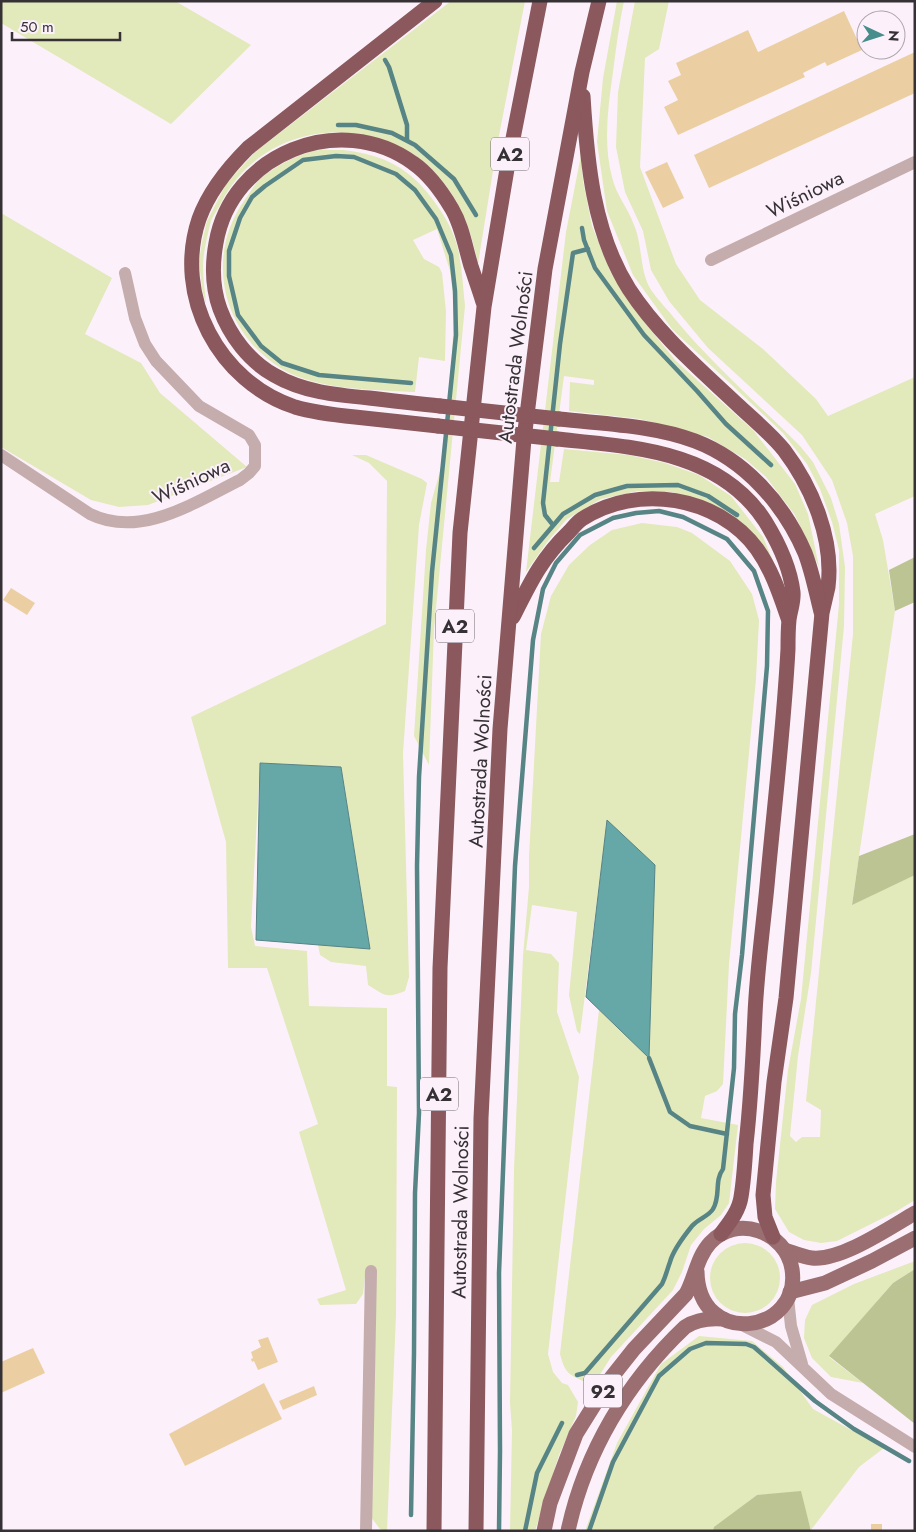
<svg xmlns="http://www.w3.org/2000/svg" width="916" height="1532" font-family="Jost,sans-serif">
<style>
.green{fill:#e2e9bb}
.forest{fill:#bcc493}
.water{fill:#66a7a7;stroke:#578485}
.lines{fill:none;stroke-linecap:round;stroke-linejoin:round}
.stream{stroke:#578485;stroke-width:4.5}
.building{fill:#ebcfa2}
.street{stroke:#c5acad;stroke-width:12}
.primary{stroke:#9b6e72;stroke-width:15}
.highway{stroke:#8a585d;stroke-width:15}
.highway-bridge{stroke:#8a585d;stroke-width:15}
.labels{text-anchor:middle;stroke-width:4;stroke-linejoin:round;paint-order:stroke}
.shield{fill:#fcf1fb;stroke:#716b70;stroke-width:1}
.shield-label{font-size:19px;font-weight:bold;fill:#353135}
.street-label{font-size:20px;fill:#353135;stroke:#fcf1fb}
</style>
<rect width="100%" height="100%" fill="#fcf1fb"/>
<g class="green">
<polygon points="1,1 175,1 251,45 171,124 1,23"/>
<path d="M 451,1 L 525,1 L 497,146 L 478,264 C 470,224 458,194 427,165 C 417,155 402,147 388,142 C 324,118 255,140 222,201 C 219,207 214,214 211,221 C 208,232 203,254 203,266 C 203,278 205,291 206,304 L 202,289 L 199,261 L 202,242 L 207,221 L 226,184 L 255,152 Z"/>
<path d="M 617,1 L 624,1 C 619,25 616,48 613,72 C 608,107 603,143 612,177 C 616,195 628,208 634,225 C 643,246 639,270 651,290 C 658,300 668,310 675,319 C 713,365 758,404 800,446 L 813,462 L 831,498 L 839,524 L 845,567 L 844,626 L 811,973 L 798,1056 L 790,1136 L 796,1142 L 802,1137 L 820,1137 L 821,1110 L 806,1101 L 853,634 L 853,556 L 847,523 L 832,480 L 802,435 L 708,348 L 669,301 L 651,270 L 643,231 L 625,192 L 616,147 L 618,92 L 635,1 L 669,1 L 659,49 L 645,58 L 640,167 L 676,264 L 700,300 L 763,349 L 816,399 L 828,416 L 915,377 L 915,496 L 875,514 L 883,540 L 895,611 L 852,904 L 915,875 L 915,1200 L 897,1211 L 837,1241 L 821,1243 L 804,1240 L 789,1232 L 775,1209 L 776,1182 L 788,1070 L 801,999 L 839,604 L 839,550 L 832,522 L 820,489 L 807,464 L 783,433 L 672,329 L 633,275 L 607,211 L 597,142 L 603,78 Z"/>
<path d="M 343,150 C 385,155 411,168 436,204 C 446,218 454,232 458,249 C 462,267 463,287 465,306 L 434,629 L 429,765 L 414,736 L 426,550 L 431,503 L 446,450 L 451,393 L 454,302 L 450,271 L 437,229 L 413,240 L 424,259 L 439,267 L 442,273 L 446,311 L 445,361 L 419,357 L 415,392 C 375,390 317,390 282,369 C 221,332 204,255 246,198 C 251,191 256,182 262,177 C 276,166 295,156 313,151 C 321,149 333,150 343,150 Z"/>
<polygon points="581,155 583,181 592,226 611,273 645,323 676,361 753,430 795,484 808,514 819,567 795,515 766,477 745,459 708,437 640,419 569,411 570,382 594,385 594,380 564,376 550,482 559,482 564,449 629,455 665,463 699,475 731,496 763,537 782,582 762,543 732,515 704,501 672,492 638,491 601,499 567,519 548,541 526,572 566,232"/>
<polygon points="1,213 112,278 85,334 141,363 160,393 247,467 148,505 119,507 91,500 1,447"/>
<path d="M 352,455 L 366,455 L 422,479 L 427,483 L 419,525 L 403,753 L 409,977 L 405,991 C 385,999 385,995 368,985 L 366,966 L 331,962 L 320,955 L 318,945 L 370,948 L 341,767 L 260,763 L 251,927 L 255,946 L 307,951 L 309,1006 L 387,1008 L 387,1086 L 397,1087 L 396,1315 L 387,1531 L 380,1529 L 371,1517 L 366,1268 L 363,1294 L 356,1304 L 320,1305 L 317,1299 L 346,1290 L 299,1132 L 318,1124 L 267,968 L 228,968 L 226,842 L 191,717 L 386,624 L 387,481 L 369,463 Z"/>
<path d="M 642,523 L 677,527 L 692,533 L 730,561 L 752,594 L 759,620 L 756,679 L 729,964 L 723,1084 L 717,1091 L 705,1096 L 701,1118 L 738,1125 L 729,1203 L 721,1215 L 704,1229 L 691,1245 L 682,1272 L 673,1290 L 611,1357 L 599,1376 L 585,1382 C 568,1374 565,1373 560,1354 L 599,1010 L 649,1057 L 607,821 L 580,1034 L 577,1031 L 569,995 L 577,912 L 532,905 L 526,950 L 551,954 L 559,963 L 557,1012 L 579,1077 L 548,1354 L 553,1372 L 562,1383 L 568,1385 L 578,1402 L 576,1416 L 559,1455 L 535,1531 L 510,1531 L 512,1430 L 510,1403 L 514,1169 L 523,956 L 529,887 L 529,856 L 541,634 L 551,596 L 569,565 L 590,545 L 612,530 Z"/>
<circle cx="745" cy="1278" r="35"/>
<polygon points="915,1261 915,1269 893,1283 829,1357 863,1383 831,1377 812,1358 804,1338 805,1320 812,1305 854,1284"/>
<polygon points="699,1336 752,1341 783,1367 813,1409 884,1448 859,1467 811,1530 800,1492 757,1495 715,1527 713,1531 585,1531 617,1443 661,1364"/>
</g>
<g class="forest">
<polygon points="915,557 915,602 895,611 889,570"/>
<polygon points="915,834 915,875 852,905 859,856"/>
<polygon points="915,1269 915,1424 829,1356 893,1283"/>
<polygon points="801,1491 811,1531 713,1531 714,1527 757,1495"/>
</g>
<g class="water">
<polygon points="260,763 341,767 370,949 256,940"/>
<polygon points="607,820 655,865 649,1058 586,997"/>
</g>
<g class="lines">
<g class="stream">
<polyline points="385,60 389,67 407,125 407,140"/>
<polyline points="338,125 356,125 392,133 415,145 454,179 476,215"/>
<polyline points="582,228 584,240 595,268 644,335 697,391 726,424 771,465"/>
<polyline points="553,525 545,515 543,503 560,344 573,253 588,249"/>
<polyline points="534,548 563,514 595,495 627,486 678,485 708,496 737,515"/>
<polyline points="649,1058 670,1112 690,1126 727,1134"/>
<polyline points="411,1515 414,1353 415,1193 419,1113 417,866 419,777 432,572 456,335 455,291 451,255 436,219 415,190 396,174 354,157 336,156 303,160 265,186 252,197 240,218 229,251 229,276 238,315 261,346 282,363 319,375 411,383"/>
<path d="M 499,1531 L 500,1451 L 499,1273 L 515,866 L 533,640 L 543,589 L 556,563 L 580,535 L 613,518 L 636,513 L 659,511 L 683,517 L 727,539 L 754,571 L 768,611 L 767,666 L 742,955 L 735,1014 L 734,1068 L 723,1169 C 714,1181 721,1196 713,1209 C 709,1216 698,1219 692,1226 C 684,1236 673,1250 670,1262 C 667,1270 666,1276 662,1284 L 585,1373 L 577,1375"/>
<polyline points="525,1531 537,1473 562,1423"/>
<polyline points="589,1531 613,1462 659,1376 690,1349 706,1343 746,1344 754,1347 815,1401 854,1429 909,1461"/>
</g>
</g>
<g class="building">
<polygon points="844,11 862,50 827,66 825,62 803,73 805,77 678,135 664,107 678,100 668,81 681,75 676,63 748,30 758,52"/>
<polygon points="915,52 915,93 709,188 694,155"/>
<polygon points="667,162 684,198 663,208 645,172"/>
<polygon points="11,588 35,603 27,615 3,600"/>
<polygon points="268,1337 278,1362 258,1370 254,1361 252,1362 251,1359 253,1358 251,1352 261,1347 258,1340"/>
<polygon points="33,1348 45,1373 1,1393 1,1362"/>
<polygon points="264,1383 282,1419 185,1466 169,1434"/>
<polygon points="314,1386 317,1395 283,1410 279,1401"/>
<rect x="871" y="1524" width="11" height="7"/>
</g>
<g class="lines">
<g class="street">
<polyline points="711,260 915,162"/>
<path d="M 1,455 L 90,514 C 141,539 195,502 240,480 L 249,473 L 255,466 L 255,445 L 249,435 L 199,406 L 156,361 L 145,344 L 135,318 L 125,273"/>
<polyline points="788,1298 791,1326 802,1364"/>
<polyline points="740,1324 776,1342 831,1394 915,1447"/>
<polyline points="366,1531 371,1271"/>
</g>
<g class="primary">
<path d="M 785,1250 C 794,1253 803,1257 812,1258 C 841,1261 889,1228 915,1213"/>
<polyline points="790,1292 825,1283 872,1261 915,1238"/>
<path d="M 544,1531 L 550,1503 L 576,1434 L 611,1378 L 634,1349 L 686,1294 C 695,1278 697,1257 710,1243 C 736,1214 786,1231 792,1269 C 802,1334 698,1349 697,1271"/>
<path d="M 568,1531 C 585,1452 627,1382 685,1327 C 697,1319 710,1318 723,1319"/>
</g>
<g class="highway">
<path d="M 435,1 L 248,148 C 228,168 209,191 199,219 C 173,296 219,382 295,407 C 315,413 335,415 355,417 C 382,420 410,423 438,426"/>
<path d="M 583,96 C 587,162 593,232 629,289 C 659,335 701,370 740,407 C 755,421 771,434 784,450 C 812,487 834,539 828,587 C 826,596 824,604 822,613 L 786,998 L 774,1082 L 763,1195 L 765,1217 L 773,1237"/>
<path d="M 440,406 C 416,403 392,401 369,398 C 336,395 303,392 274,375 C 249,361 230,336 220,309 C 212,287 212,265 216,243 C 231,154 340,110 413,163 C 429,174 442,192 452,209 C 462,226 465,246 471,266 C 475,278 479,289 483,302"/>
<path d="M 559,419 C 603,424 653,425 695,441 C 745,460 784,504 805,553 C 812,571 816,592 821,612"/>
<path d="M 557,439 C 632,447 719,450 765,521 C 778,542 790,567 793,592 C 794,602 790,611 789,620 C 788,630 788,640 788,649 C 784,724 775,800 768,875 C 764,921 757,968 755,1014 C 753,1058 751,1100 746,1144 C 745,1161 744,1179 741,1197 C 739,1211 729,1223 721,1234"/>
<path d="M 513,617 C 530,583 541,559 569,532 C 573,528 577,522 582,519 C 637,483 718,496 757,549 C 772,570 780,595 788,618"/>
<polyline points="434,1531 440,968 460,533 484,307 507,169 540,1"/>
<polyline points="476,1531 481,1118 500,729 524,439 545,269 582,72 599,1"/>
</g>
<g class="highway-bridge">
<polyline points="440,406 559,419"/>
<polyline points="438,426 557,439"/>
</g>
</g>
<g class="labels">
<g class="shield">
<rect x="491" y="137.5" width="38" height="33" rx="4"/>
<rect x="436" y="609.5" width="38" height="33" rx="4"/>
<rect x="420" y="1077.5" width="38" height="33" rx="4"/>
<rect x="584" y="1374.5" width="38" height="33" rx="4"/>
</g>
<g class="shield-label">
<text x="510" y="161">A2</text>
<text x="455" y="633">A2</text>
<text x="439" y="1101">A2</text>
<text x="603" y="1398">92</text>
</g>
<g class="street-label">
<text transform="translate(805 194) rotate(-26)" y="7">Wiśniowa</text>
<text transform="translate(515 357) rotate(-83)" y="7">Autostrada Wolności</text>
<text transform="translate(191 481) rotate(-25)" y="7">Wiśniowa</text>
<text transform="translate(480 761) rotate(-87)" y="7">Autostrada Wolności</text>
<text transform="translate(460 1212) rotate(-89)" y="7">Autostrada Wolności</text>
</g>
</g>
<rect width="916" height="1532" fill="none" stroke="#353135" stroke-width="5"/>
<g transform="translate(881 35) rotate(94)"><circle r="24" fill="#fcf1fb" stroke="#aca4ac"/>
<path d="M0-4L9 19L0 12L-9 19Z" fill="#468d8b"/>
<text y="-8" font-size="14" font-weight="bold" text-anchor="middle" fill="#353135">N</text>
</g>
<path d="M12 32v8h108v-8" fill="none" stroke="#353135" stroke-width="2.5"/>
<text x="20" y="32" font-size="15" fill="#353135" stroke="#fcf1fb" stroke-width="4" paint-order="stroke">50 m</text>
</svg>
